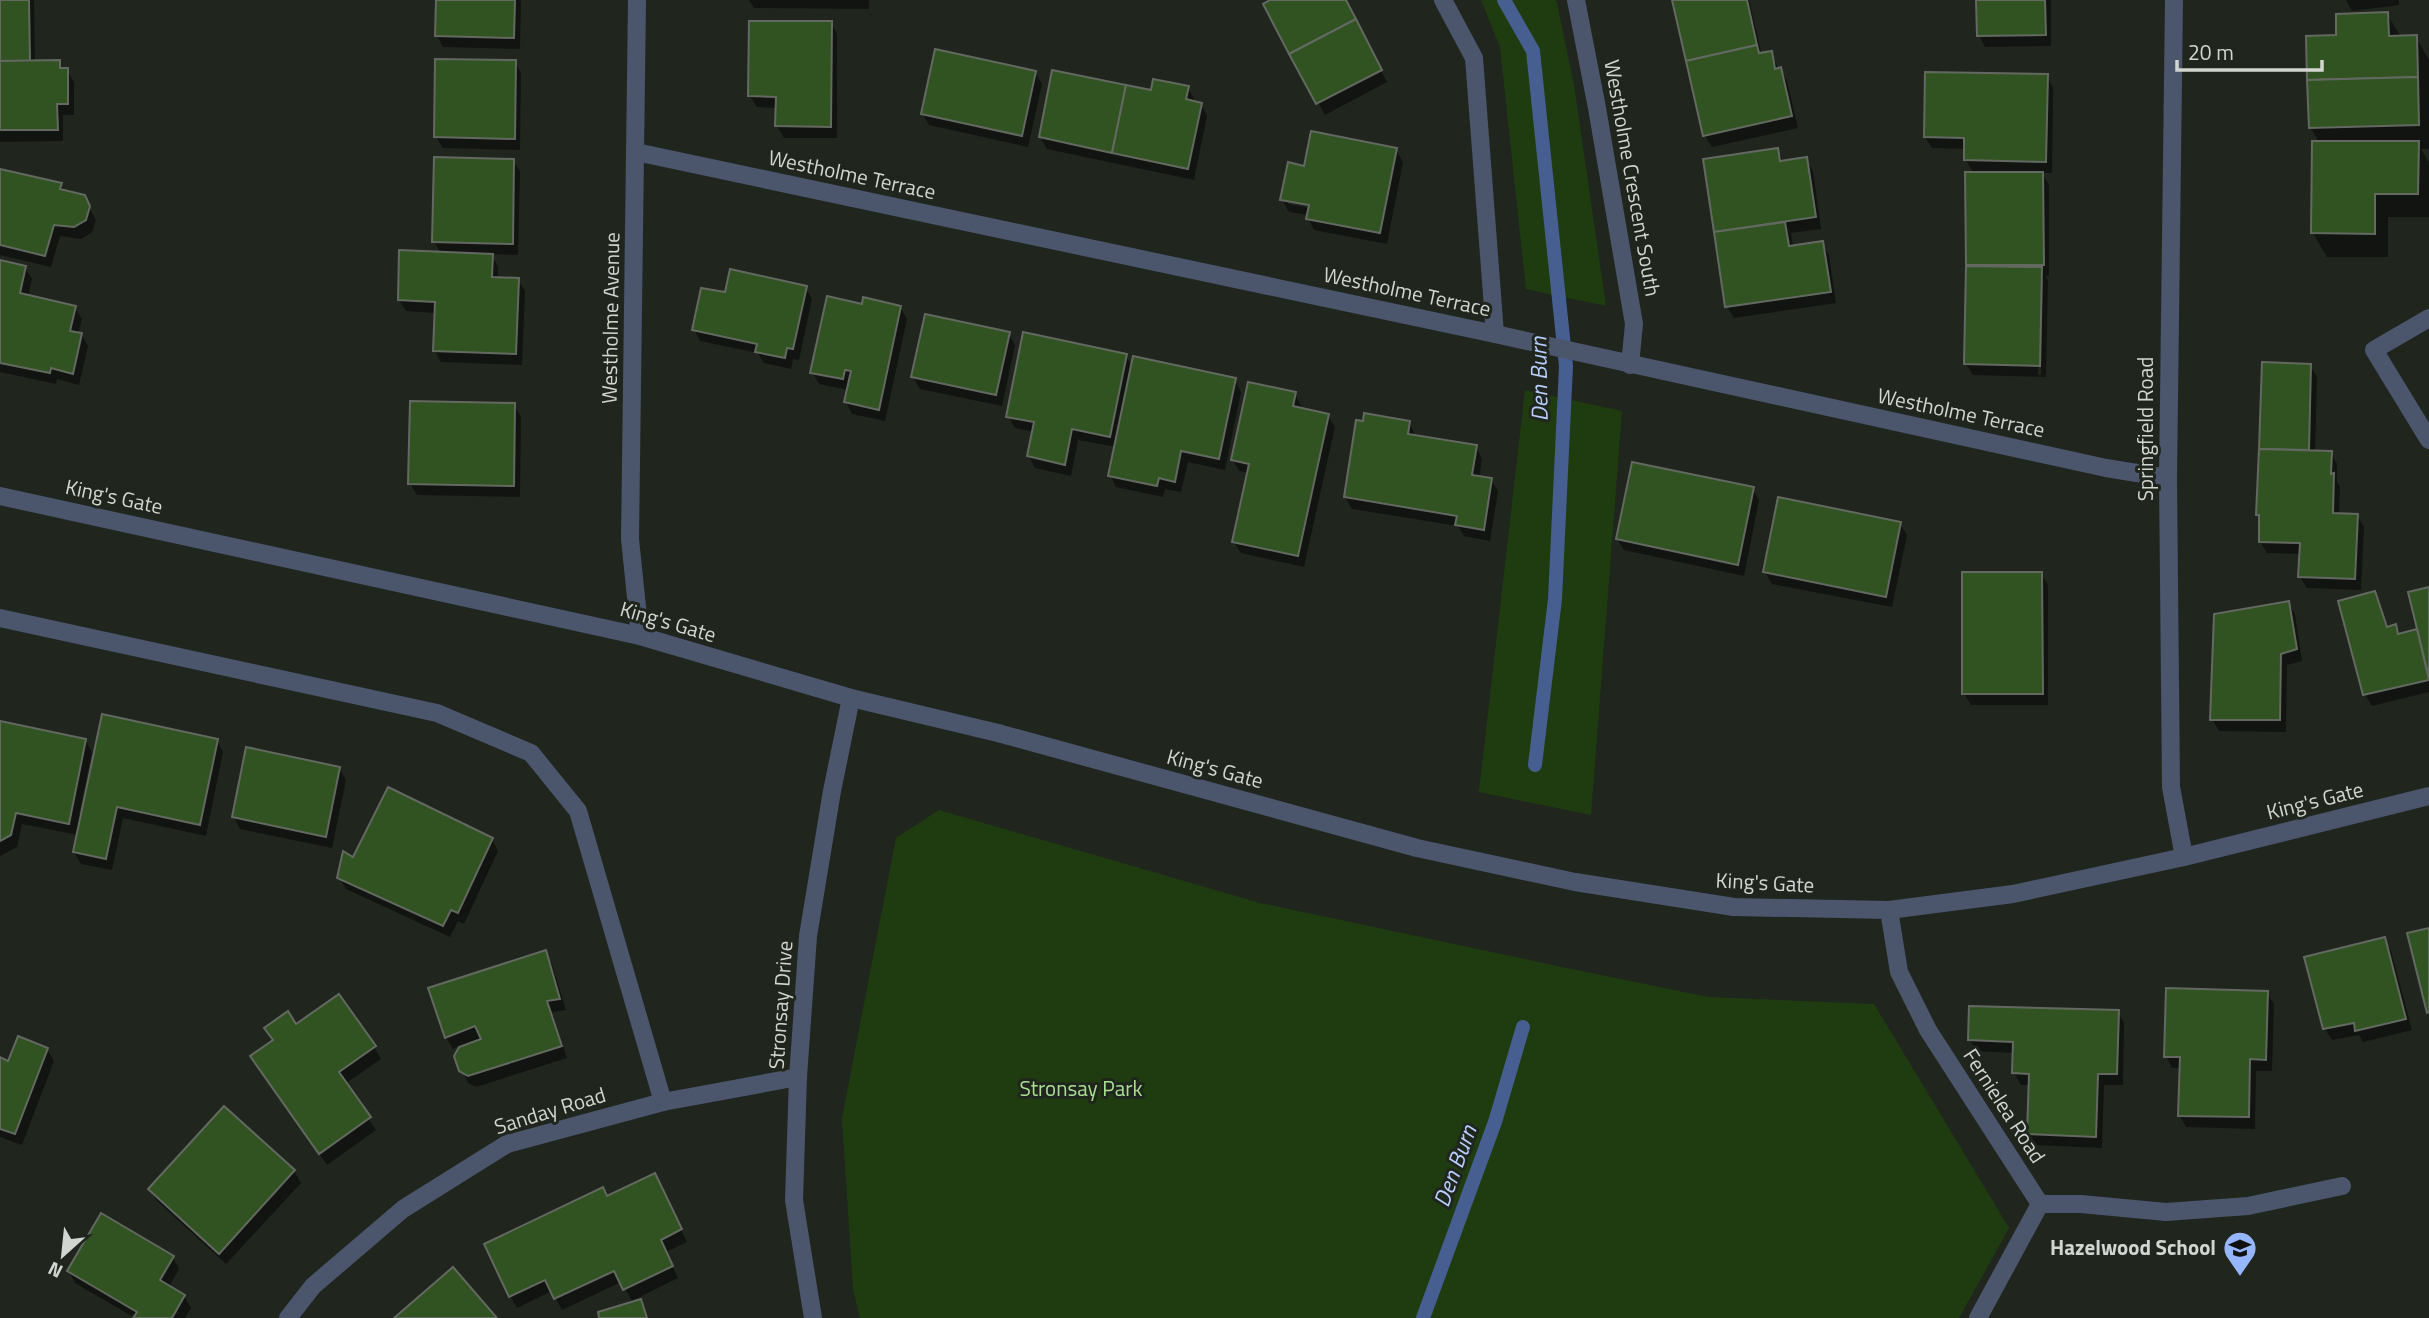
<svg xmlns="http://www.w3.org/2000/svg" width="2429" height="1318" font-family="'Titillium Web',sans-serif">
<style>
.green{fill:#1f3c11}
.shadow{fill:#0007;fill-rule:evenodd}
.lines{fill:none;stroke-linecap:round;stroke-linejoin:round}
.stream{stroke:#465e90;stroke-width:14}
.building{fill:#305321;stroke:#636961;stroke-width:2}
.service{stroke:#4b556c;stroke-width:18}
.minor{stroke:#4b556c;stroke-width:18}
.tertiary{stroke:#4b556c;stroke-width:18}
.labels{text-anchor:middle;stroke-width:6;stroke-linejoin:round;paint-order:stroke}
.street-label{font-size:21px;fill:#d2d6d1;stroke:#20261e}
.park-label{font-size:21px;fill:#a9df93;stroke:#20261e}
.poi-label{font-size:21px;font-weight:bold;fill:#d2d6d1;stroke:#20261e;text-anchor:end}
.water-label{font-size:23px;font-style:italic;fill:#b8cffd;stroke:#20261e}
</style>
<rect width="100%" height="100%" fill="#20261e"/>
<g class="green">
<polygon points="1481,0 1555,0 1557,3 1574,85 1606,306 1526,289 1500,47"/>
<polygon points="1525,390 1622,411 1591,815 1479,792"/>
<polygon points="939,810 1260,903 1562,967 1708,997 1874,1004 2009,1228 1959,1318 860,1318 853,1289 842,1118 896,838"/>
</g>
<g class="shadow">
<polygon points="0,0 34,0 35,62 59,62 63,70 67,70 74,82 74,115 63,115 63,141 0,142"/>
<polygon points="437,0 521,0 520,49 443,47 437,36"/>
<polygon points="749,0 869,0 869,9 754,8"/>
<polygon points="1274,0 1344,0 1387,82 1325,115 1265,5"/>
<polygon points="1674,0 1749,0 1762,55 1771,53 1779,70 1781,69 1787,81 1798,128 1712,147 1705,136"/>
<polygon points="1978,0 2051,0 2051,46 1985,47 1979,35"/>
<polygon points="2346,0 2399,0 2399,5 2352,11"/>
<polygon points="2387,14 2401,37 2416,37 2429,60 2429,149 2421,149 2429,162 2429,217 2388,217 2388,257 2327,257 2313,233 2319,142 2310,127 2338,37"/>
<polygon points="831,23 837,34 837,138 784,138 777,126 777,108 757,107 750,96"/>
<polygon points="515,62 521,73 520,150 443,148 436,137"/>
<polygon points="1035,73 1042,84 1028,147 929,125 922,113"/>
<path d="M 2047,76 L 2053,88 L 2052,173 L 2042,173 L 2049,185 L 2049,276 L 2045,276 L 2048,280 L 2046,377 L 1973,375 L 1966,364 L 1967,174 L 1974,174 L 1966,160 L 1966,149 L 1932,148 L 1925,137 ZM 2040,278 L 2043,278 L 2041,375 L 2038,375 Z"/>
<polygon points="1188,88 1194,99 1194,103 1201,104 1207,116 1194,180 1047,149 1040,137 1152,92"/>
<path d="M 1396,150 L 1403,162 L 1387,244 L 1314,230 L 1308,218 L 1308,215 L 1289,212 L 1282,200 L 1305,168 ZM 1288,200 L 1317,205 L 1317,209 L 1288,204 Z"/>
<polygon points="1777,150 1784,162 1806,159 1813,171 1821,229 1791,233 1793,247 1822,243 1829,255 1836,303 1734,318 1727,307 1705,160"/>
<polygon points="513,160 520,172 518,255 491,254 498,267 498,279 518,280 525,291 522,365 441,362 435,351 436,313 406,311 399,300 441,253 434,242"/>
<polygon points="0,170 61,184 65,192 83,197 96,220 92,232 81,239 60,236 51,267 0,255"/>
<polygon points="0,262 25,268 32,279 28,297 75,308 82,319 78,334 81,334 88,346 79,385 57,379 56,384 0,372"/>
<polygon points="805,287 812,299 799,360 793,359 791,369 764,363 758,353 700,341 694,329 726,294"/>
<polygon points="863,306 900,307 907,319 885,421 852,414 846,402 848,390 819,384 812,372"/>
<polygon points="1008,333 1015,345 1002,406 920,389 913,377"/>
<polygon points="1126,355 1132,367 1235,380 1241,392 1225,470 1188,462 1181,492 1165,489 1163,497 1116,487 1110,475 1116,447 1078,440 1071,476 1035,468 1029,456 1034,432 1015,428 1008,416"/>
<polygon points="2263,364 2310,366 2317,377 2315,452 2331,453 2337,464 2337,482 2340,487 2339,515 2357,515 2364,527 2361,590 2307,588 2300,577 2301,554 2267,553 2260,541 2261,519 2258,514"/>
<polygon points="1295,394 1301,406 1301,409 1328,416 1335,427 1304,567 1241,553 1234,542 1249,473 1239,471 1232,459"/>
<polygon points="514,405 521,417 520,497 417,495 410,483"/>
<polygon points="1409,422 1416,437 1476,447 1482,459 1479,478 1491,480 1498,491 1490,541 1464,536 1458,526 1352,509 1345,497"/>
<polygon points="1753,489 1759,500 1744,576 1624,550 1617,539"/>
<polygon points="1900,524 1907,535 1892,607 1772,584 1765,572"/>
<polygon points="2041,574 2048,585 2048,705 1971,705 1964,693"/>
<polygon points="2429,589 2429,692 2372,706 2365,695 2340,602 2374,593 2389,628 2395,626 2400,635 2419,630"/>
<polygon points="2288,603 2295,614 2302,661 2287,665 2286,732 2219,731 2212,719"/>
<polygon points="0,723 85,740 92,752 79,814 83,814 217,741 223,752 206,836 123,818 112,870 81,864 74,852 78,835 22,824 17,847 0,856"/>
<polygon points="339,768 346,780 332,848 240,829 234,817"/>
<polygon points="492,839 498,851 464,924 458,921 450,937 346,889 339,877 354,860"/>
<polygon points="2384,939 2391,951 2412,1030 2363,1042 2359,1035 2332,1040 2325,1029 2306,959"/>
<polygon points="545,952 552,964 566,1010 552,1012 567,1058 476,1087 468,1083 456,1056 463,1045 453,1049 446,1037"/>
<polygon points="2267,993 2274,1004 2272,1071 2256,1071 2255,1129 2186,1127 2180,1116 2181,1068 2172,1068 2166,1056"/>
<polygon points="2118,1012 2124,1023 2123,1085 2104,1085 2102,1148 2036,1145 2029,1134 2031,1085 2021,1085 2014,1073 2014,1053 1977,1051 1970,1040"/>
<polygon points="296,1026 374,1047 381,1059 345,1084 376,1130 327,1165 259,1068 274,1041 267,1029"/>
<polygon points="47,1049 54,1061 22,1145 0,1137 0,1059 9,1063"/>
<polygon points="224,1108 294,1171 301,1183 226,1264 157,1201 150,1190"/>
<polygon points="660,1186 687,1242 666,1252 678,1278 632,1301 621,1282 562,1310 552,1291 517,1308 510,1296 607,1198"/>
<polygon points="173,1258 179,1269 169,1287 184,1296 191,1308 185,1318 135,1318 75,1283 69,1271"/>
</g>
<g class="lines">
<g class="stream">
<polyline points="1504,0 1533,51 1566,366 1555,599 1535,765"/>
<polyline points="1423,1318 1495,1122 1523,1027"/>
</g>
</g>
<g class="building">
<polygon points="0,0 29,0 30,61 0,61"/>
<polygon points="436,0 515,0 514,38 435,36"/>
<polygon points="1270,0 1346,0 1356,19 1289,54 1263,4"/>
<polygon points="1672,0 1747,0 1757,45 1686,61"/>
<polygon points="1976,0 2045,0 2046,35 1977,36"/>
<polygon points="2388,12 2389,36 2417,35 2418,77 2307,80 2306,36 2336,35 2336,14"/>
<polygon points="1356,19 1382,70 1316,104 1289,54"/>
<polygon points="749,21 832,21 831,127 775,126 776,97 748,96"/>
<polygon points="1757,45 1759,53 1772,51 1775,69 1781,67 1792,116 1703,136 1686,61"/>
<polygon points="935,49 1036,71 1022,136 921,114"/>
<polygon points="435,59 516,60 515,139 434,137"/>
<polygon points="60,60 60,68 68,68 68,104 57,104 58,130 0,130 0,61"/>
<polygon points="1052,70 1126,85 1112,153 1039,137"/>
<polygon points="1925,72 2048,74 2046,162 1964,160 1964,138 1924,137"/>
<polygon points="2418,77 2419,125 2309,128 2307,80"/>
<polygon points="1153,79 1189,86 1186,99 1202,103 1188,169 1112,153 1126,85 1151,90"/>
<polygon points="1311,131 1397,148 1380,233 1306,219 1309,205 1280,200 1288,162 1304,166"/>
<polygon points="2312,141 2419,141 2418,194 2375,194 2375,234 2311,233"/>
<polygon points="1778,148 1780,161 1807,157 1816,217 1714,232 1703,159"/>
<polygon points="434,157 514,159 513,244 432,242"/>
<polygon points="0,169 62,183 60,189 85,195 90,206 86,220 74,227 54,225 45,256 0,245"/>
<polygon points="1965,172 2043,172 2044,265 1966,265"/>
<polygon points="1785,222 1789,246 1823,241 1831,292 1725,307 1714,232"/>
<polygon points="399,250 493,254 492,277 519,278 516,354 433,351 435,302 398,300"/>
<polygon points="0,260 26,266 20,293 76,306 70,331 82,333 73,374 51,368 50,373 0,363"/>
<polygon points="1966,266 2042,267 2040,366 1964,364"/>
<polygon points="730,269 807,286 793,349 787,348 785,358 755,352 757,344 692,330 701,288 725,292"/>
<polygon points="827,296 862,304 863,297 901,306 879,410 844,402 851,371 845,370 843,379 810,373"/>
<polygon points="925,314 1010,332 996,395 911,377"/>
<polygon points="1023,332 1127,354 1110,437 1072,429 1065,465 1027,456 1034,422 1006,417"/>
<polygon points="1133,356 1236,378 1219,459 1181,451 1175,482 1159,478 1157,486 1108,476"/>
<polygon points="2262,362 2311,364 2309,450 2259,449"/>
<polygon points="1248,382 1296,392 1293,406 1329,414 1298,556 1232,542 1249,464 1231,460"/>
<polygon points="410,401 515,403 514,486 408,484"/>
<polygon points="1364,413 1410,421 1408,434 1477,445 1472,475 1492,478 1484,530 1455,525 1457,516 1344,497 1356,420 1363,421"/>
<polygon points="2259,449 2332,451 2331,474 2334,473 2333,513 2358,514 2355,579 2298,577 2300,543 2259,542 2259,515 2256,515"/>
<polygon points="1632,462 1754,487 1738,565 1616,539"/>
<polygon points="1778,497 1901,522 1886,597 1763,572"/>
<polygon points="1962,572 2042,572 2043,694 1962,694"/>
<polygon points="2429,587 2429,678 2408,592"/>
<polygon points="2375,591 2387,627 2396,624 2398,634 2417,629 2429,680 2363,695 2338,601"/>
<polygon points="2289,601 2297,649 2281,654 2280,720 2210,720 2214,614"/>
<polygon points="102,714 218,739 200,825 117,807 106,859 73,852"/>
<polygon points="0,721 86,739 69,824 16,813 11,835 0,841"/>
<polygon points="246,747 340,767 326,837 232,817"/>
<polygon points="388,787 493,838 458,913 451,910 443,926 337,878 343,851 353,857"/>
<polygon points="2429,928 2429,1012 2427,1013 2407,933"/>
<polygon points="2385,937 2406,1019 2355,1031 2354,1023 2323,1029 2304,957"/>
<polygon points="546,950 560,999 547,1001 562,1046 468,1076 459,1071 454,1056 459,1047 481,1039 475,1026 445,1038 428,988"/>
<polygon points="2166,988 2268,991 2266,1060 2250,1059 2249,1117 2178,1116 2180,1057 2164,1057"/>
<polygon points="339,994 376,1046 339,1072 371,1117 319,1154 250,1056 273,1040 264,1028 288,1011 296,1024"/>
<polygon points="1969,1006 2119,1010 2117,1074 2098,1074 2096,1137 2027,1134 2029,1074 2012,1073 2013,1042 1968,1040"/>
<polygon points="18,1036 48,1048 15,1134 0,1129 0,1057 8,1061"/>
<polygon points="224,1106 295,1170 219,1254 148,1189"/>
<polygon points="655,1173 682,1229 661,1240 673,1266 623,1290 614,1271 554,1299 545,1280 509,1297 484,1244 603,1187 607,1196"/>
<polygon points="101,1213 174,1256 160,1280 185,1295 172,1318 133,1318 137,1312 67,1271"/>
<polygon points="453,1267 497,1318 394,1318"/>
<polygon points="641,1299 647,1318 599,1318 598,1312"/>
</g>
<g class="lines">
<g class="service">
<polyline points="2429,318 2374,350 2429,440"/>
<polyline points="2040,1204 2081,1204 2166,1212 2248,1206 2342,1186"/>
</g>
<g class="minor">
<polyline points="637,0 630,539 640,636"/>
<polyline points="1443,0 1474,58 1495,334"/>
<polyline points="1576,0 1597,108 1634,324 1630,365"/>
<polyline points="2174,0 2168,478 2171,787 2184,857"/>
<polyline points="636,152 1495,334 2106,468 2168,478"/>
<polyline points="0,618 437,713 531,753 578,811 663,1102"/>
<polyline points="1889,910 1899,972 1928,1030 2040,1204 1978,1318"/>
<polyline points="288,1318 313,1286 403,1209 507,1144 663,1102 798,1077"/>
<polyline points="813,1318 794,1200 798,1077 808,936 832,791 851,698"/>
</g>
<polyline class="tertiary" points="0,496 640,636 851,698 998,733 1417,848 1575,882 1734,907 1889,910 2013,894 2184,857 2429,796"/>
</g>
<defs>
<symbol id="school-pin" viewBox="-11 -11 22 30"><path d="M0 17L-7.5 6A9.5 9.5 0 1 1 7.5 6Z" fill="#95b6fd" stroke="#20261e"/><path d="M0-5L7-2L0 1L-7-2ZM-4 1L0 2.5L4 1V4Q0 6-4 4Z" fill="#111"/></symbol>
</defs>
<g fill-rule="evenodd">
<use href="#school-pin" x="2221" y="1229" width="38" height="52"/>
</g>
<g class="labels">
<g class="street-label">
<text transform="translate(852 175) rotate(12)" y="7">Westholme Terrace</text>
<text transform="translate(1632 178) rotate(80)" y="7">Westholme Crescent South</text>
<text transform="translate(1407 292) rotate(12)" y="7">Westholme Terrace</text>
<text transform="translate(611 318) rotate(-89)" y="7">Westholme Avenue</text>
<text transform="translate(1961 413) rotate(12)" y="7">Westholme Terrace</text>
<text transform="translate(2146 429) rotate(-90)" y="7">Springfield Road</text>
<text transform="translate(114 497) rotate(12)" y="7">King's Gate</text>
<text transform="translate(668 622) rotate(16)" y="7">King's Gate</text>
<text transform="translate(1215 769) rotate(15)" y="7">King's Gate</text>
<text transform="translate(2315 801) rotate(-14)" y="7">King's Gate</text>
<text transform="translate(1765 883) rotate(3)" y="7">King's Gate</text>
<text transform="translate(781 1005) rotate(-86)" y="7">Stronsay Drive</text>
<text transform="translate(2004 1106) rotate(57)" y="7">Fernielea Road</text>
<text transform="translate(550 1111) rotate(-17)" y="7">Sanday Road</text>
</g>
<g class="park-label">
<text x="1081" y="1096">Stronsay Park</text>
</g>
<g class="poi-label">
<text x="2216" y="1255">Hazelwood School</text>
</g>
<g class="water-label">
<text transform="translate(1539 379) rotate(-91)" y="8">Den Burn</text>
<text transform="translate(1455 1166) rotate(-70)" y="8">Den Burn</text>
</g>
</g>
<g transform="translate(63 1255) rotate(207)" stroke="#20261e" stroke-width="5" paint-order="stroke">
<path d="M0-5L12 26L0 18L-12 26Z" fill="#d2d6d1"/>
<text y="-10" font-size="19" font-weight="bold" text-anchor="middle" fill="#d2d6d1">N</text>
</g>
<path d="M2177 60v10h145v-10" fill="none" stroke="#d2d6d1" stroke-width="3.5"/>
<text x="2188" y="60" font-size="21" fill="#d2d6d1" stroke="#20261e" stroke-width="5" paint-order="stroke">20 m</text>
</svg>
